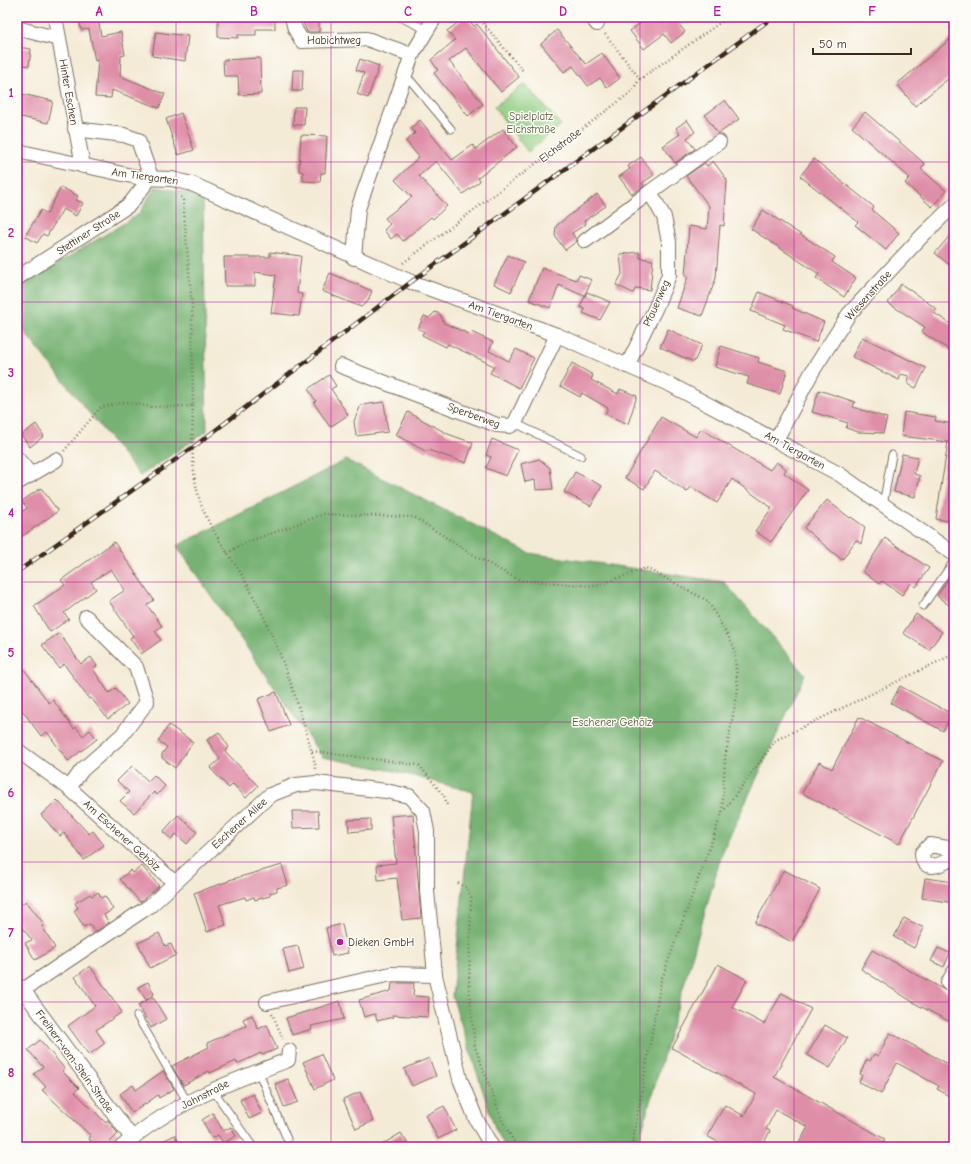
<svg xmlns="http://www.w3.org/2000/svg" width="971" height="1164" font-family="'Comic Neue',sans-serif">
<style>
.green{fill:#94d086;stroke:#687d52}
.forest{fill:#77b273;stroke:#596e48}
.building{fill:#df8ea8}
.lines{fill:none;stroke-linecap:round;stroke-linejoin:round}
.service-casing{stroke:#7c6e5e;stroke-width:9}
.minor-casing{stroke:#7c6e5e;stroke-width:16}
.path{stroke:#7c6e5e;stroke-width:2.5;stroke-dasharray:1 3;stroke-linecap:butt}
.service{stroke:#fff;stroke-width:7}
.minor{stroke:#fff;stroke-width:14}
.rail-casing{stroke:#3b2a1e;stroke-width:4.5}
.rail{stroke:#fdfcf7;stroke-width:3;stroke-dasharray:9;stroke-linecap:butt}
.grid{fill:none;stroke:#b5179e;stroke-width:1;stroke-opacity:0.55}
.poi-dot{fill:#b5179e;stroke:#fdfcf7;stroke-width:1.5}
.labels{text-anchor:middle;stroke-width:3;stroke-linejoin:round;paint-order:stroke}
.street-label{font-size:11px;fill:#3b2a1e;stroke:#fdfcf7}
.park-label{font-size:11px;fill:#565c3d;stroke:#fdfcf7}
.poi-label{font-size:11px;fill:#3b2a1e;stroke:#fdfcf7;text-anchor:start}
.neatline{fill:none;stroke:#b5179e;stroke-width:1.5}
.grid-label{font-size:13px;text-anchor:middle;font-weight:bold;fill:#b5179e}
</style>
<rect width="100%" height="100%" fill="#fdfcf7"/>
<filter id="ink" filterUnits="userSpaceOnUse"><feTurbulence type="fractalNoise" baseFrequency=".025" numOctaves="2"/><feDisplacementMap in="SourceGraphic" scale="8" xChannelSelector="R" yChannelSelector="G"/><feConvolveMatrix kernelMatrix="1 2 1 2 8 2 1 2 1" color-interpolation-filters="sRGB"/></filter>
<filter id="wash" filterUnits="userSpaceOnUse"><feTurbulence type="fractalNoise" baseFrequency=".012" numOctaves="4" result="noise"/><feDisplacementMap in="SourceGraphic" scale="16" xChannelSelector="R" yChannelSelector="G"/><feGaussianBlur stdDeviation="0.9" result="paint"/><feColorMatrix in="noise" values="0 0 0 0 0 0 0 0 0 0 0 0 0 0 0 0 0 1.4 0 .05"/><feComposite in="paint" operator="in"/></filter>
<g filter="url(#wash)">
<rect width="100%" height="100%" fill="#f4ebd6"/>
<polygon class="green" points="522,86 527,86 561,125 528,152 494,107"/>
<g class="forest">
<polygon points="155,187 203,195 207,431 140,476 17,323 17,288 139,214"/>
<polygon points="346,460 529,553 724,582 805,674 722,853 637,1147 505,1147 495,1128 452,996 473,792 394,771 322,757 177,546"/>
</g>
<g id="blocks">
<g class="building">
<polygon points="79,17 98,17 101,36 121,32 125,55 121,56 120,76 165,94 159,108 112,90 111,98 95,97 98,60 95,61 89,29 81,30"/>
<polygon points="218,17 275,17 275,29 256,29 256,35 238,35 238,38 218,37"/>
<polygon points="301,17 319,17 319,32 307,32"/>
<polygon points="465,17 474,26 477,24 519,77 501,92 466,48 449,61 483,104 468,116 434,73 438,70 431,60 455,40 447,31"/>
<polygon points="648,17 658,17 663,23 673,17 685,32 671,43 664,34 644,49 630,31"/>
<polygon points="557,30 586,64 602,53 620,78 607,88 600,78 588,86 573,66 564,72 541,44"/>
<polygon points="156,32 188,36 185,61 152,56"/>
<polygon points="954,36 954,74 915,106 897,84"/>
<polygon points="17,47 31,49 29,66 17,64"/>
<polygon points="260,58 261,94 239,95 238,76 224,76 223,60"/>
<polygon points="360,59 379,66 368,98 357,94 364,73 356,70"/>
<polygon points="293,70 303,70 302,91 292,91"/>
<polygon points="17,93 53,101 48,123 17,116"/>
<polygon points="725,100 739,119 718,134 705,115"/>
<polygon points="294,107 305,107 304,125 293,125"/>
<polygon points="865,112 925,164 921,169 946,191 932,207 905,183 910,178 852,127"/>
<polygon points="181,113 194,150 178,155 166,119"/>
<polygon points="420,120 452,160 473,145 476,149 503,129 517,147 478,178 480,181 463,194 436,161 419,176 447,206 433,219 431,217 403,241 397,234 391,239 384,230 390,224 385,218 412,197 395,180 419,157 406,141 415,133 411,128"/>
<polygon points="687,120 695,132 687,138 695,149 675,163 663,146 680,134 676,128"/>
<polygon points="301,135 327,136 325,173 321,173 320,182 303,181 303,172 299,171"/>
<polygon points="641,157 654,175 642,183 644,186 632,194 619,177 630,169 628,166"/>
<polygon points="814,159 874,207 872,210 899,233 886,250 855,225 858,222 800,176"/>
<polygon points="713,161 727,180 724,226 720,225 716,278 702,316 677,308 688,276 685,276 689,226 707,229 709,206 686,176 705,163 707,166"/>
<polygon points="61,187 78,196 76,200 83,203 76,216 63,209 47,236 43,234 37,243 25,236 41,210 47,214"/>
<polygon points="597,194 606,206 584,221 586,224 572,233 577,241 565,250 555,236 556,226"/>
<polygon points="763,210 835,257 832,262 856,278 844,297 816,278 819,274 751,229"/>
<polygon points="954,231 954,269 935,253"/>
<polygon points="270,252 301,256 297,293 302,294 299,316 271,313 276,275 255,272 255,286 225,286 224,257 270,257"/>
<polygon points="639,252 640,258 653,260 650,290 636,288 633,293 616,285 622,274 620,254"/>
<polygon points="508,255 524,262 511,292 494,284"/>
<polygon points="542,268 576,280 579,275 592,280 584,296 559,285 550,308 529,300"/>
<polygon points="330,273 372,291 368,301 361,307 322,291"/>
<polygon points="901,284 937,309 934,313 954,326 954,353 922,332 925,327 888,303"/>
<polygon points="587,292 610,302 600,320 583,313 585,309 580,307"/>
<polygon points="759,292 793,306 792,308 824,322 816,342 783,329 785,325 751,311"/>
<polygon points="435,312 440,314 444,323 469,334 471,332 493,342 489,351 509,361 516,349 534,358 519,388 490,373 494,366 448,344 446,347 422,335 424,331 418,329 424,316 429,318"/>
<polygon points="668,329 702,345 694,362 660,347"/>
<polygon points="862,337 926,368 916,388 908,384 909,376 901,374 899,380 852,357"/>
<polygon points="721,346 759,358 758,362 787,371 780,394 747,384 749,377 715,367"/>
<polygon points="572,363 593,375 591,380 618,394 620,389 637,396 628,424 605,414 608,408 582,393 580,397 560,386"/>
<polygon points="329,375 336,386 331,389 348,415 330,427 314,403 316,401 308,389"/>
<polygon points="819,390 855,402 853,407 887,418 883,433 858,432 846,428 848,423 812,412"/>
<polygon points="384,402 388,432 356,436 354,421 361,405"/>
<polygon points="408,412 448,434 473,443 466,463 428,450 427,452 396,435"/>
<polygon points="904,412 936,417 935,421 954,424 954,522 936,519 948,442 901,436"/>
<polygon points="661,417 696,437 701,429 770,470 776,462 786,469 784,473 808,490 771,542 755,531 772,508 732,479 717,503 691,487 687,492 655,471 644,489 625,478"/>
<polygon points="36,424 44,436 30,447 21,435"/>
<polygon points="492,439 518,450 506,476 486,468 491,457 486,455"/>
<polygon points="902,454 918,457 914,474 920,476 915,497 894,492"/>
<polygon points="539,459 550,468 553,489 536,490 535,480 525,482 521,464"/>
<polygon points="575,472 602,486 591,506 564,492"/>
<polygon points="41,488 58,511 17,540 17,515 27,508 22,501"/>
<polygon points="827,500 850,518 851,517 865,527 861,544 856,540 842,560 804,528"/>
<polygon points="885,538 929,568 916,587 911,583 902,595 882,581 879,584 863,572"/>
<polygon points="114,542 154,600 147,605 162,626 155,631 161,640 141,654 130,638 133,636 109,601 125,590 111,569 91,582 96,589 64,613 69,619 50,632 34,606 65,585 61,580"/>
<polygon points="954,571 954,609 937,596"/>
<polygon points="916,614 942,632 929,650 903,633"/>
<polygon points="59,633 81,664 91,657 97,666 93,669 109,693 116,688 128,704 108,719 91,698 89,699 64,664 59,668 42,645"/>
<polygon points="24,669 49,703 53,700 74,729 76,727 83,736 90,730 97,739 68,761 47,732 41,736 17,703 17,674"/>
<polygon points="900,686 952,714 943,731 891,703"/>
<polygon points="276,692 289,725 271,732 258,699"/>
<polygon points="859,717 943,761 899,844 802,793 819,762 832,769"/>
<polygon points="169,725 193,742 175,768 162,758 162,754 167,747 158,741"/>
<polygon points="219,732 229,747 225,751 258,786 246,798 233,784 229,788 210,768 220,759 207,740"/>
<polygon points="132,766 148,781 154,775 165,786 157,795 154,792 134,813 120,801 129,792 117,781"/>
<polygon points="57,800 89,834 93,831 104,845 84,860 64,833 60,836 41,815"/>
<polygon points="292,811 318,811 319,827 293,828"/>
<polygon points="413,814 421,918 402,920 397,878 378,880 377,865 396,863 391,816"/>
<polygon points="178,815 197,832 187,844 176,834 171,839 163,832"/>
<polygon points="371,819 371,830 349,832 348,820"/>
<polygon points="282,865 288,885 277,888 277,891 270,893 270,896 255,900 254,897 246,900 245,897 219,905 226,925 207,932 194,893 229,881 229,880"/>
<polygon points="142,866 159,886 140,902 120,879 131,870 133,873"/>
<polygon points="784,870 820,889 792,942 755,923"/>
<polygon points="925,878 954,882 954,903 922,898"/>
<polygon points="98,892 101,898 105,896 113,909 104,915 109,923 95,932 90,924 84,927 74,911 78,908 75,903 90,894 92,896"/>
<polygon points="26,901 44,924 42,926 55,948 35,960 25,943 32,940 17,921 17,908"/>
<polygon points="904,918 924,928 914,948 894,937"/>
<polygon points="342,924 348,953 332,956 326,928"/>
<polygon points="159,933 165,946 171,944 176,955 150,968 138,943"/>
<polygon points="298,946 304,969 289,973 283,949"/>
<polygon points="938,948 950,953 944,967 931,961"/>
<polygon points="872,950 954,995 954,1024 916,1004 861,969"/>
<polygon points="718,964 747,980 732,1007 764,1024 782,993 811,1009 774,1077 885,1139 881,1147 797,1147 808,1127 776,1110 766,1129 770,1131 762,1147 727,1147 707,1136 725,1105 744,1116 756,1094 672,1048"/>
<polygon points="90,966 122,1012 96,1030 105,1043 89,1055 68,1026 95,1006 75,977"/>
<polygon points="148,982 154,994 146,1000 138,987"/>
<polygon points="392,983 414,983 413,996 429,997 428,1017 392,1015 393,1017 377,1021 375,1014 364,1017 359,1000 391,991"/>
<polygon points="153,997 166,1019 151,1028 138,1005"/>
<polygon points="340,1001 344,1019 311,1026 312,1029 292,1035 286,1018"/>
<polygon points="252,1015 258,1029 267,1025 277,1049 262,1055 261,1053 237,1064 236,1061 210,1073 209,1071 184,1085 182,1083 172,1066 209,1047 207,1043 246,1026 243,1019"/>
<polygon points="825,1025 847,1038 830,1068 807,1055"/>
<polygon points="890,1033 954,1067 954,1099 937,1089 939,1086 897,1063 881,1094 859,1082 862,1075 860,1074 867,1059 870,1061 874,1054 878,1056"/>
<polygon points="40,1040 65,1069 62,1071 79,1088 75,1092 105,1122 108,1120 118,1134 105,1147 97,1147 89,1139 91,1136 42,1090 46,1087 34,1074 43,1067 28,1050"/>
<polygon points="321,1054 333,1080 315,1089 303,1062"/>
<polygon points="429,1058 436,1076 412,1086 404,1069"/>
<polygon points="163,1071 174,1089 159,1098 158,1095 132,1113 120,1094 133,1085 136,1090"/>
<polygon points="288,1079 298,1102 284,1107 275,1084"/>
<polygon points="360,1092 373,1121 356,1129 343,1099"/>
<polygon points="253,1094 262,1113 249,1119 240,1100"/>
<polygon points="444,1106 456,1130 438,1139 426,1115"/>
<polygon points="213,1113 223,1131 231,1127 236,1136 223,1143 218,1135 212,1138 202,1120"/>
<polygon points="401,1133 410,1147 378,1147"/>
<polygon points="175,1135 181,1147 150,1147"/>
</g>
</g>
</g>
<g filter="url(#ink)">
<use href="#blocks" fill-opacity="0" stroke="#7c6e5e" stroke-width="1"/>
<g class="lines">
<defs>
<g id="service">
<polyline points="400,17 427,30"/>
<polyline points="404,76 411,81 451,129"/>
<polyline points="515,423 581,456"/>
<polyline points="883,505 892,455"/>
<polyline points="923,606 954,561"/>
<polyline points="137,1016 188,1103"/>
<polyline points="258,1071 287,1139"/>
<polyline points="213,1090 253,1147"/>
</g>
<g id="minor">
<polyline points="55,17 83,166"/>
<polyline points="292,17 295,29 302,41 367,39 412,55"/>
<polyline points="592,17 597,24"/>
<polyline points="17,28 59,39"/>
<polyline points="17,151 141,178 172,179 192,184 411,282 557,335 671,385 839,474 954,554"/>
<polyline points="585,241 650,192"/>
<polyline points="354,258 358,209 412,55 435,17"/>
<polyline points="17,278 129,205 151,177 138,140 124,135 75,129"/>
<polyline points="341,366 497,425 510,426 515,423 557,335"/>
<polyline points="627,366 656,307 669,275 669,242 664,217 650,192 719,142"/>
<polyline points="776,440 812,372 849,314 922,236 954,205"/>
<polyline points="17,458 31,475"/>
<polyline points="17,483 56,460"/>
<polyline points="17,750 69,788 174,882"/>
<polyline points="69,788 82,770 122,735 147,702 136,667 86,617"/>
<path d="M 954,849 L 930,845 L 922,853 C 922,875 943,864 954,857"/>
<polyline points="954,972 948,983 954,987"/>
<polyline points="17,985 23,990 132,1138"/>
<polyline points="23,990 151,905 270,795 296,785 316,783 386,791 409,796 423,811 427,831 427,891 435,975 460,1079 476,1119 492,1147"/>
<polyline points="267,1002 391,974 435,975"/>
<path d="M 122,1147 C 168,1105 230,1082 288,1060 L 289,1051"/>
</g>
</defs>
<use href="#service" class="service-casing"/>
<use href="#minor" class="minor-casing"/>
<g class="path">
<polyline points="478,17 524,72"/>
<polyline points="605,34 640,79"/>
<polyline points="403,263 630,93 640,79 728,17"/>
<path d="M 193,406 C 192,442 190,481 205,514 C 215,537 231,556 243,577 C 276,635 298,699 315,764 L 315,771"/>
<polyline points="64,451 101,407 127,402 152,407 193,406 192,307 183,200 180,195"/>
<polyline points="227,553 245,543 324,514 414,517 480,559 519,580 596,586 646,568 708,601 734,647 738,689 725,758 722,813"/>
<polyline points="312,751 419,765 444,796 447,805"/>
<polyline points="458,883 467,888 471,897 469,988 475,1047 502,1120 517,1147"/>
<polyline points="272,1013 283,1039"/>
<polyline points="632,1147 661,981 722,813 776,740 954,654"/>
</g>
<use href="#service" class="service"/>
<use href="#minor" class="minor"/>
<defs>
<polyline id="rail" points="17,572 192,448 411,282 773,17"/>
</defs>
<use href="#rail" class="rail-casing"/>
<use href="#rail" class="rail"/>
</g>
</g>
<path class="grid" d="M 176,17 L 176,1147M 331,17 L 331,1147M 486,17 L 486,1147M 640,17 L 640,1147M 794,17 L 794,1147M 17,162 L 954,162M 17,302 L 954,302M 17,442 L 954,442M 17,582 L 954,582M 17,722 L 954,722M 17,862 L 954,862M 17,1002 L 954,1002"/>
<circle class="poi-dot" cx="340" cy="942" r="4"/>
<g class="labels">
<g class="street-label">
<text x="334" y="44">Habichtweg</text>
<text transform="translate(69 92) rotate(80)" y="4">Hinter Eschen</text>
<text transform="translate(560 145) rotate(-37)" y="4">Elchstraße</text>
<text transform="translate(145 176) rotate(8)" y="4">Am Tiergarten</text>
<text transform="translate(88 232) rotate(-33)" y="4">Stettiner Straße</text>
<text transform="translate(868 295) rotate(-48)" y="4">Wiesenstraße</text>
<text transform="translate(656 303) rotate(-66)" y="4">Pfauenweg</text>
<text transform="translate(501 315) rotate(20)" y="4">Am Tiergarten</text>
<text transform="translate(474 415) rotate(20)" y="4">Sperberweg</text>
<text transform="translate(795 450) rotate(29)" y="4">Am Tiergarten</text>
<text transform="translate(239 823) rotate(-42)" y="4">Eschener Allee</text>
<text transform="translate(122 835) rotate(42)" y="4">Am Eschener Gehölz</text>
<text transform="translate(75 1061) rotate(54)" y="4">Freiherr-vom-Stein-Straße</text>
<text transform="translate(205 1094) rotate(-27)" y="4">Jahnstraße</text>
</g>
<g class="park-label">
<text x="531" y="120">Spielplatz<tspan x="531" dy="13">Elchstraße</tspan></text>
<text x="612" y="726">Eschener Gehölz</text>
</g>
<g class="poi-label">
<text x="348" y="946">Dieken GmbH</text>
</g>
</g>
<rect width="971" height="1164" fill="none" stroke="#fdfcf7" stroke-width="44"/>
<path d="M813 48v6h98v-6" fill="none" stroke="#3b2a1e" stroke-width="2"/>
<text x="819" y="48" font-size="12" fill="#3b2a1e" stroke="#fdfcf7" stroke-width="3" paint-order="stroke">50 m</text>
<rect x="22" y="22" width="927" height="1120" class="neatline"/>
<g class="grid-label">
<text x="99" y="16">A</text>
<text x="254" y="16">B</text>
<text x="408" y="16">C</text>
<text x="563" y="16">D</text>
<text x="717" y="16">E</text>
<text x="872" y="16">F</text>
<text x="11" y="97">1</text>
<text x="11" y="237">2</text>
<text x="11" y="377">3</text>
<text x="11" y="517">4</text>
<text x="11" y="657">5</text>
<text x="11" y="797">6</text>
<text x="11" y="937">7</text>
<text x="11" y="1077">8</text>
</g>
</svg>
